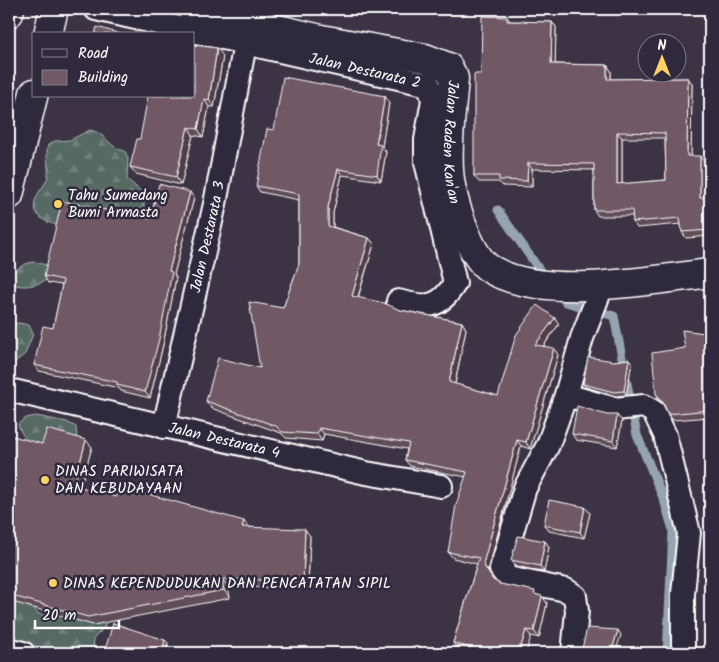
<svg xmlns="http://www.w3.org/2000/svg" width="719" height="662" font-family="Kalam,sans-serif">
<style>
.forest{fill:url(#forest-firs);stroke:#aab4b2}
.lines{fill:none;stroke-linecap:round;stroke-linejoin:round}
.stream{stroke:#96a3b0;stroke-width:9}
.street-casing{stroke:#fff;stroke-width:26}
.secondary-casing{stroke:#fff;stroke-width:31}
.primary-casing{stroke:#fff;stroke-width:31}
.street{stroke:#2f2a3d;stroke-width:22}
.secondary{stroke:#2f2a3d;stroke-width:28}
.primary{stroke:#2f2a3d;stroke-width:28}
.wall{fill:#614d57;stroke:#fff;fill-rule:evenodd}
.shaded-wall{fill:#4f3e47;stroke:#fff}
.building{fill:#715965;stroke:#fff;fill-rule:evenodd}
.poi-dot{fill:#ffd166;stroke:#2f2a3d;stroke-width:2}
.labels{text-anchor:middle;stroke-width:5;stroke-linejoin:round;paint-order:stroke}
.street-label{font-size:15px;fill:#fff;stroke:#2f2a3d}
.poi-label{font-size:15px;fill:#fff;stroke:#2f2a3d;text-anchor:start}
</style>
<defs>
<pattern id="forest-firs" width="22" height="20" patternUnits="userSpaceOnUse" patternTransform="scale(1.25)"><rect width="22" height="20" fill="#566a64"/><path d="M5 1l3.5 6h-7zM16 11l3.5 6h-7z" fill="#6f807b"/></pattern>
</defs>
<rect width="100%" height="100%" fill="#3c3345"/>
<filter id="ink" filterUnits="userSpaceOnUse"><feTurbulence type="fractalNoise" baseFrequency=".02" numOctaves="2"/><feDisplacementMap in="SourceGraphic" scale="10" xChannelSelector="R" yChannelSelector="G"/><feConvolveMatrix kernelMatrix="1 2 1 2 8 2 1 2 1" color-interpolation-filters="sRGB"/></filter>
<g filter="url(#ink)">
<g class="forest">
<path d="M 90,130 C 107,133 109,149 125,151 L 128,158 L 127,179 L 144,194 L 144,209 L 140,215 L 132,217 L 57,225 C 43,222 28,212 37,196 C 40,189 47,183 48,175 C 49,164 45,156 48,145 L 55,141 L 70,140 Z"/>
<path d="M 35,262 L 49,266 L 52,277 C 40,284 29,288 15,285 L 11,278 C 16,268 23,263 35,262 Z"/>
<polygon points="19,323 29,325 33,334 25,354 9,367 9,324"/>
<path d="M 36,416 L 67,422 L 76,427 L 77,438 L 59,449 C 39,445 24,446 18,424 L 26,418 Z"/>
<path d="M 9,600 L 30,600 L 37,613 C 51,618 48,615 60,614 C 74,613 91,618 105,619 L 105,627 L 94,638 L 93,653 L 9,653 Z"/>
</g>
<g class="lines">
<g class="stream">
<polyline points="498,210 545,278"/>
<polyline points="557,292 566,302 614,316 637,435 664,500 673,530 667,653"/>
</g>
<defs>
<g id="street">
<path id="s1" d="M 96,9 L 429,85 L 433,100 L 426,140 L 426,162 L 455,283 C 439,310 425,308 398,301"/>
<path id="s2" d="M 9,390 L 366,473 L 441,486"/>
<polyline points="566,395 615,409 644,406 654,412 665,435 689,533 683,594 683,653"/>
<path id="s3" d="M 164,427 L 215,204 L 245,44"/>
<polyline points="9,649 23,653"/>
<polyline points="573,653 577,611 575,596 566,590 508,578 501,569 525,488 548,445 566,395 582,338 602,286"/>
</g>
<g id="secondary">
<path id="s4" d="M 192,9 L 321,39 L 425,58 L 448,67 L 454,78 C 452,107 447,139 449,169 C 450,193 468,255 490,269 C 543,301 650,280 710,273"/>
</g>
<g id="primary">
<polyline points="9,13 10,9"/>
<polyline points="48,34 54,9"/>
<polyline points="9,195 34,93"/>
</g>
</defs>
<use href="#street" class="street-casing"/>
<use href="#secondary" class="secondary-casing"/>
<use href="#primary" class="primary-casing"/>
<use href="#street" class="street"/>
<use href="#secondary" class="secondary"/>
<use href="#primary" class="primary"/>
</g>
<g class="wall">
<path d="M 507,17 L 510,21 L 552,22 L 556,27 L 555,64 L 607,65 L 611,71 L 611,79 L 688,78 L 692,84 L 691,156 L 704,162 L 704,197 L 710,197 L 710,236 L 686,238 L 682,232 L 681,224 L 637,228 L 633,222 L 633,216 L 598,216 L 594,210 L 594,170 L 532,169 L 532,187 L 503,186 L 499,182 L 479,182 L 474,176 L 481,74 ZM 622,138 L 665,138 L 666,180 L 622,184 Z"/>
<polygon points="223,56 214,107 209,107 203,137 193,135 181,185 136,174 130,167 140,139"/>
<polygon points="385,96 389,103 382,146 386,152 381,181 342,175 333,213 333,227 369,238 374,244 358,298 400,310 462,322 466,329 455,384 498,396 559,324 543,347 558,355 530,449 521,446 488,571 494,580 500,584 538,595 547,603 539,638 531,636 469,653 458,649 453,643 477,564 453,558 448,552 466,477 410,466 405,460 407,449 324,434 322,441 286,438 281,433 211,408 206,401 260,368 283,308 299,264 299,200 260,192 256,186 274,130"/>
<polygon points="194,198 174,274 176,278 163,345 150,398 121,391 119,388 39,371 34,365 53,328 62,285 48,283 44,276 150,219"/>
<polygon points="710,331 710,417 673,420 668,414 663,404 656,394 685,348 705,333"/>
<polygon points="629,359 632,362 626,395 616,396 586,387 583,384 614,361"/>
<polygon points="622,421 617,447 576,440 572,434"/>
<polygon points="42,444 92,447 80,487 116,497 249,527 310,536 308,588 228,587 230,598 93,625 9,601 9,508 15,487 9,485 9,449"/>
<polygon points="590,513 584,538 549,531 544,525"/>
<polygon points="545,541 549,547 544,572 516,566 511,560"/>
<polygon points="168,643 165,653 107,653 105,650"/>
</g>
<g class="shaded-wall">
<polygon points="552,22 556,27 555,70 551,64"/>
<polygon points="217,48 223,56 214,107 209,100"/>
<polygon points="607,65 611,71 611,85 607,79"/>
<polygon points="688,78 692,84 691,162 687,156"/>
<polygon points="385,96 389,103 382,146 386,152 381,181 377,175 376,144"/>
<polygon points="204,99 209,107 203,137 198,129"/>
<polygon points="188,127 193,135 181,185 176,177"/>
<polygon points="617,132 622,138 622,190 617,184"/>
<polygon points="700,156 704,162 704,204 700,198"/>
<polygon points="528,163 532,169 532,187 527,181"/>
<polygon points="338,169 342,175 333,213 333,232 328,226 328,207"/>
<polygon points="190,192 194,198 174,274 176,278 163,345 150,398 145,392 169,271"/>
<polygon points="369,238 374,244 356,303 352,296"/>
<polygon points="555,318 559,324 539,352 535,345"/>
<polygon points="462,322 466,329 454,388 449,382"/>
<polygon points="554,348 558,355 530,449 526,442"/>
<polygon points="629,359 632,362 626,395 624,391"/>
<polygon points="617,415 622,421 617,447 613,441"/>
<polygon points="319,428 324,434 322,441 317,434"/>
<polygon points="86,440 92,447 79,492 74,485"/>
<polygon points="517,440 521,446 488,571 483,564"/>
<polygon points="585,507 590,513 584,538 580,532"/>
<polygon points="244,521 249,528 242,527"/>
<polygon points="305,529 310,536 308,588 303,581"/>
<polygon points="545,541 549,547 544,572 540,566"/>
<polygon points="222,579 228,587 230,598 224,590"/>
<polygon points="542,596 547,603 539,638 534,631"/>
<polygon points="526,630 531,636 526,653 519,653"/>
<polygon points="618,630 621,635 615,653 611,653"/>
<polygon points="165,640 168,643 165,653 162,653"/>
</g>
<g class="building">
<path d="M 482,16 L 507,17 L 507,21 L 552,22 L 551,64 L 607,65 L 607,79 L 688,78 L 687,156 L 700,156 L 700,198 L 710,197 L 710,230 L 682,232 L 680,218 L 633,222 L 632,210 L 594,210 L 594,164 L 528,163 L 527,181 L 499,180 L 499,176 L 474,176 L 474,74 L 481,74 ZM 617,132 L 665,133 L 666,180 L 617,184 Z"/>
<polygon points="97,27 121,34 95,34"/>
<polygon points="194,45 217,48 209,100 204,99 198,129 188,127 176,177 130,167 137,139 140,139 148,96 194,96"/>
<polygon points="283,77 385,96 376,144 381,145 377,175 338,169 328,207 328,226 369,238 352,296 384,303 400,310 462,322 449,382 498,396 516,335 537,305 555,318 535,345 554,348 526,442 517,440 483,564 493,580 500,584 535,591 534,594 542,596 534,631 526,630 519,653 469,653 471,648 453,643 479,558 448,552 456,505 467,472 405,460 409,443 319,428 317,434 282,432 276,426 206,401 218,358 260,368 249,302 283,308 299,264 299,194 256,186 267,129 274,130"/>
<polygon points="159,184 190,192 169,271 172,272 159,339 145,392 117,385 117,382 34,365 43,326 53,328 63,280 44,276 62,201 150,219"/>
<polygon points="682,330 705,333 710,331 710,410 668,414 662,400 656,394 652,353 685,348"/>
<polygon points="588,357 614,361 629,359 624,391 614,392 583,384"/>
<polygon points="577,406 607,415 617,415 613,441 572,434"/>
<polygon points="47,429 86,440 74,485 116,497 119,486 244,521 242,527 305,529 303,581 222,579 224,590 88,617 9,595 9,508 16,481 9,479 9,449 13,436 42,444"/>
<polygon points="549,500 585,507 580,532 544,525"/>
<polygon points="518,536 545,541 540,566 511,560"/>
<polygon points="113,623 165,640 162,653 117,653 105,650"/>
<polygon points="587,628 618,630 611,653 581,653"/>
</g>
</g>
<g class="poi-dot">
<circle cx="58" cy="204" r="5"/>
<circle cx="45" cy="480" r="5"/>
<circle cx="53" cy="583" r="5"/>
</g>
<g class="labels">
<g class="street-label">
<text dy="5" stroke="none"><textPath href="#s1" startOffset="276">Jalan Destarata 2</textPath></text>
<text dy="5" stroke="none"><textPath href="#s4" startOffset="340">Jalan Raden Kan'an</textPath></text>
<text dy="5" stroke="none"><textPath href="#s3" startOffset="195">Jalan Destarata 3</textPath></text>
<text dy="5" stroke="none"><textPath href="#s2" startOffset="221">Jalan Destarata 4</textPath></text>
</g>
<g class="poi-label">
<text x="68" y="200">Tahu Sumedang<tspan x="68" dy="17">Bumi Armasta</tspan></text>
<text x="55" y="476">DINAS PARIWISATA<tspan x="55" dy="17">DAN KEBUDAYAAN</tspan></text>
<text x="63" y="588">DINAS KEPENDUDUKAN DAN PENCATATAN SIPIL</text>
</g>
</g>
<rect width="719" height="662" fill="none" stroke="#2f2a3d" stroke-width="30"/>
<rect x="15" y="15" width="689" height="632" fill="none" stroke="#fff" stroke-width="2" filter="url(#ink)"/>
<rect x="32" y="32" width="162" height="65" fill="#2f2a3d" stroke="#827f8b"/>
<rect x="42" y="49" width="25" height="8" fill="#2f2a3d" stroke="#827f8b"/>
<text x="78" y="58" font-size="15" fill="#ffffff">Road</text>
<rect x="42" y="70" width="25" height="15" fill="#715965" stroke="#827f8b"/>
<text x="78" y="82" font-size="15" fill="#ffffff">Building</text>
<g transform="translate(662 58)"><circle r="24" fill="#2f2a3d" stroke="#827f8b"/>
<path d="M0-4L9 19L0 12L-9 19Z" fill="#ffd166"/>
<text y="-8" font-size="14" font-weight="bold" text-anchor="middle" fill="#ffffff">N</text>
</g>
<path d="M35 620v8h84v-8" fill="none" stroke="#ffffff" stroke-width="2.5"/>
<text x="42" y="620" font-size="15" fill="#ffffff" stroke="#2f2a3d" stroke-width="4" paint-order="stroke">20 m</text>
</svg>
